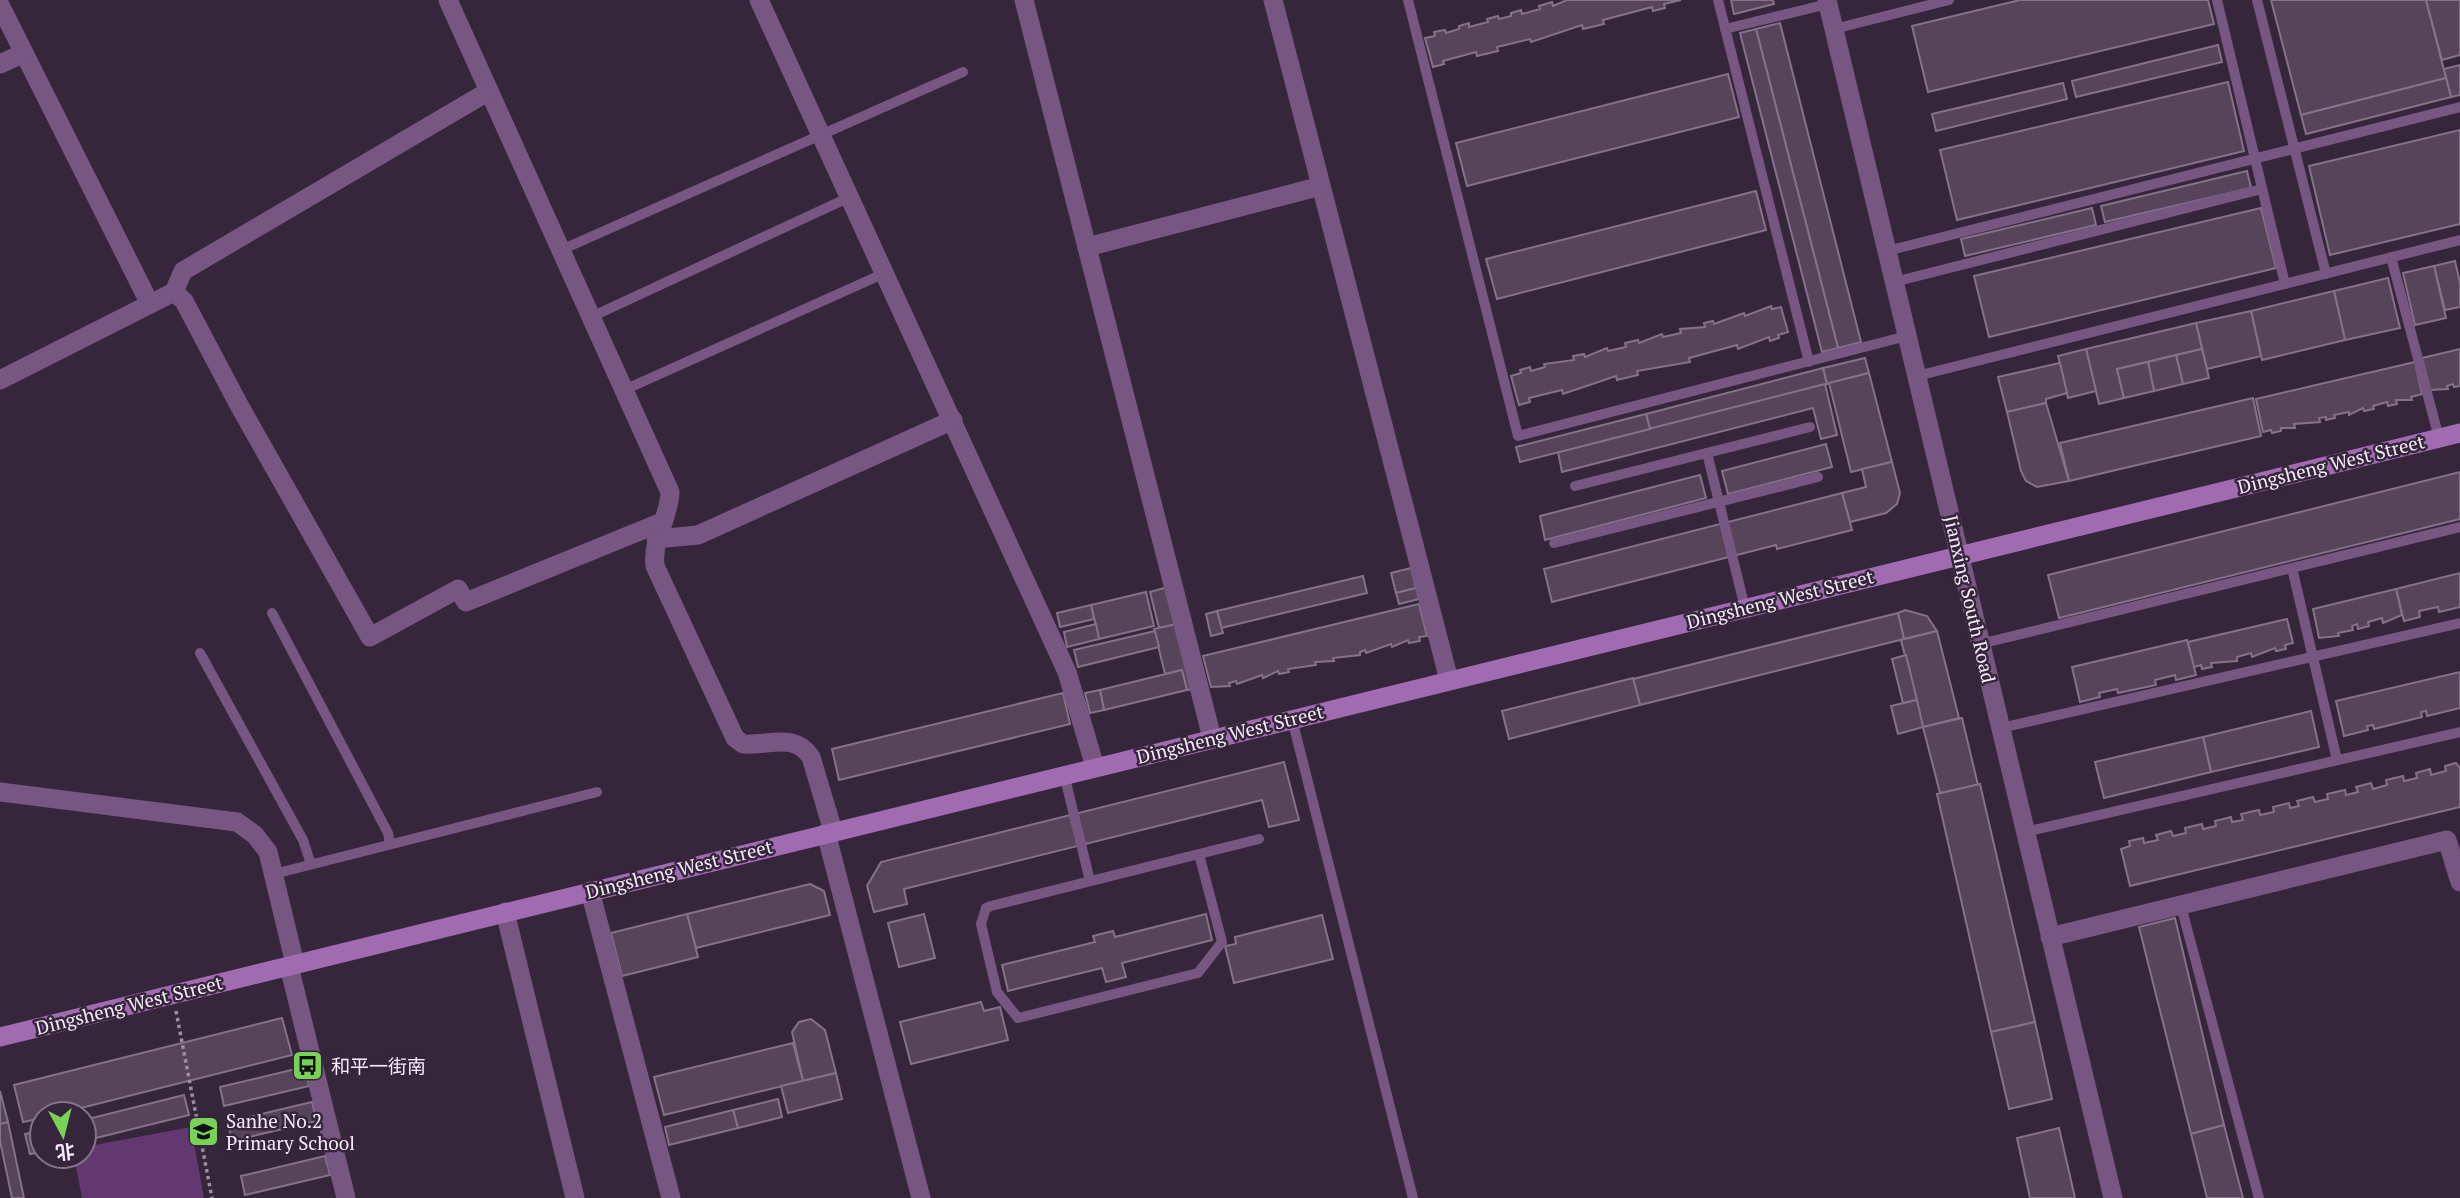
<svg xmlns="http://www.w3.org/2000/svg" width="2460" height="1198" font-family="'PT Serif','Noto Sans SC',serif">
<style>
.green{fill:#633871}
.building{fill:#56445b;stroke:#84718a;stroke-width:2}
.lines{fill:none;stroke-linecap:round;stroke-linejoin:round}
.path{stroke:#9d8fa1;stroke-width:3.5;stroke-dasharray:3.5 3.5;stroke-linecap:butt}
.service{stroke:#775682;stroke-width:10}
.minor{stroke:#775682;stroke-width:19}
.tertiary{stroke:#775682;stroke-width:19}
.secondary{stroke:#a16bb2;stroke-width:19}
.labels{text-anchor:middle;stroke-width:5;stroke-linejoin:round;paint-order:stroke}
.street-label{font-size:19px;fill:#f7ecfa;stroke:#36263b}
.poi-label{font-size:19px;fill:#f7ecfa;stroke:#36263b;text-anchor:start}
</style>
<rect width="100%" height="100%" fill="#36263b"/>
<polygon class="green" points="191,1127 204,1198 82,1198 74,1156 84,1156 84,1147"/>
<g class="building">
<polygon points="1567,0 1681,0 1664,4 1665,8 1653,11 1652,7 1603,20 1604,24 1583,29 1582,25 1531,42 1530,39 1497,47 1498,51 1477,56 1476,52 1443,61 1444,64 1433,67 1425,38 1435,36 1434,32 1445,30 1446,33 1459,29 1459,26 1469,23 1469,27 1488,22 1487,19 1498,16 1499,19 1511,16 1511,13 1521,10 1522,14 1540,9 1539,6 1552,2 1553,6"/>
<polygon points="1731,0 1773,0 1774,4 1734,14"/>
<polygon points="2020,0 2208,0 2214,24 1928,92 1912,26"/>
<polygon points="2271,0 2426,0 2446,78 2301,115"/>
<polygon points="2426,0 2460,0 2460,55 2442,60"/>
<polygon points="1780,23 1861,342 1838,348 1756,29"/>
<polygon points="1756,29 1838,348 1822,352 1740,33"/>
<polygon points="2218,45 2222,62 2076,97 2072,81"/>
<polygon points="2460,65 2460,95 2451,97 2444,69"/>
<polygon points="1728,74 1739,117 1467,186 1456,143"/>
<polygon points="2446,78 2451,97 2306,134 2301,115"/>
<polygon points="2228,82 2244,151 1957,220 1940,150"/>
<polygon points="2063,83 2067,99 1936,131 1932,114"/>
<polygon points="2460,130 2460,224 2330,255 2309,166"/>
<polygon points="2247,171 2251,188 2105,222 2101,206"/>
<polygon points="1756,191 1766,230 1497,299 1486,259"/>
<polygon points="2092,208 2096,225 1965,256 1961,239"/>
<polygon points="2261,208 2276,268 1989,337 1974,276"/>
<polygon points="2455,261 2460,283 2460,307 2445,310 2434,266"/>
<polygon points="2434,266 2446,318 2415,325 2403,273"/>
<polygon points="2388,278 2400,328 2345,340 2334,291"/>
<polygon points="2334,291 2345,340 2262,360 2251,311"/>
<polygon points="1771,306 1772,309 1781,307 1788,332 1778,335 1779,338 1770,341 1769,337 1738,349 1737,345 1689,358 1690,362 1637,371 1638,375 1617,380 1616,376 1563,394 1562,390 1529,398 1530,402 1519,405 1511,376 1521,373 1520,370 1530,367 1531,371 1545,367 1544,364 1574,360 1573,356 1584,354 1585,357 1607,348 1608,351 1626,347 1625,343 1638,340 1639,343 1662,334 1663,337 1681,333 1680,329 1705,327 1704,323 1713,321 1714,324 1744,313 1745,316"/>
<polygon points="2251,311 2261,356 2207,369 2196,323"/>
<polygon points="2196,323 2202,349 2117,369 2124,398 2099,404 2086,349"/>
<polygon points="2086,349 2096,391 2068,398 2058,356"/>
<polygon points="2202,349 2209,378 2183,384 2176,355"/>
<polygon points="2460,349 2460,386 2454,387 2453,384 2447,386 2448,389 2430,390 2422,358"/>
<polygon points="2176,355 2183,384 2154,391 2148,362"/>
<polygon points="1865,358 1869,373 1827,384 1823,368"/>
<polygon points="2148,362 2154,391 2124,398 2117,369"/>
<polygon points="2415,362 2422,394 2411,397 2412,400 2396,400 2397,404 2388,406 2387,402 2373,406 2374,409 2364,411 2363,408 2349,415 2349,412 2334,415 2335,418 2326,420 2326,417 2319,418 2320,422 2294,424 2295,428 2281,428 2281,431 2272,433 2271,430 2263,432 2256,399"/>
<polygon points="2060,363 2067,393 2046,399 2046,403 2007,412 1998,377"/>
<polygon points="1823,368 1827,384 1650,429 1646,414"/>
<polygon points="1869,373 1892,462 1851,472 1829,383"/>
<polygon points="1825,384 1837,435 1821,439 1813,408 1562,472 1558,452"/>
<polygon points="2253,398 2261,436 2069,481 2060,443"/>
<polygon points="2046,403 2069,481 2037,487 2026,481 2021,471 2007,412"/>
<polygon points="1646,414 1650,429 1520,462 1516,447"/>
<polygon points="1826,444 1832,467 1728,494 1722,471"/>
<polygon points="1892,462 1900,493 1897,504 1886,513 1850,522 1842,493 1866,487 1862,469"/>
<polygon points="2460,472 2460,519 2059,618 2048,575"/>
<polygon points="1700,475 1706,498 1545,540 1540,516"/>
<polygon points="1842,493 1852,530 1777,549 1776,545 1552,602 1544,569"/>
<polygon points="1411,568 1416,588 1396,593 1391,573"/>
<polygon points="2460,573 2460,607 2439,612 2438,607 2419,611 2420,617 2404,621 2396,589"/>
<polygon points="1363,576 1367,593 1221,628 1217,611"/>
<polygon points="1168,587 1177,624 1159,628 1150,592"/>
<polygon points="1416,588 1419,599 1399,604 1396,593"/>
<polygon points="2396,589 2402,615 2383,623 2382,618 2368,622 2369,626 2358,629 2357,624 2352,626 2353,630 2338,633 2339,636 2319,638 2313,609"/>
<polygon points="1146,592 1154,626 1099,639 1091,605"/>
<polygon points="1419,604 1427,636 1419,637 1420,641 1409,643 1408,640 1392,647 1391,644 1366,653 1365,650 1360,652 1360,655 1333,658 1334,661 1315,662 1316,665 1288,669 1289,672 1279,674 1278,671 1263,678 1262,675 1237,684 1236,681 1229,683 1230,686 1211,687 1203,656"/>
<polygon points="1091,605 1094,619 1060,627 1057,613"/>
<polygon points="1905,610 1927,616 1937,631 1904,639 1898,613"/>
<polygon points="1217,611 1223,633 1211,636 1206,614"/>
<polygon points="1898,613 1904,639 1640,705 1633,679"/>
<polygon points="2287,619 2293,643 2285,645 2286,649 2276,651 2275,648 2252,657 2251,653 2237,657 2237,661 2211,663 2212,667 2202,669 2201,665 2194,667 2188,642"/>
<polygon points="1096,624 1099,639 1067,647 1064,632"/>
<polygon points="1177,624 1193,689 1187,690 1182,670 1165,674 1154,629"/>
<polygon points="1155,631 1159,647 1078,667 1074,650"/>
<polygon points="1937,631 1959,718 1923,727 1901,640"/>
<polygon points="2187,640 2196,675 2176,680 2175,675 2155,680 2156,685 2118,693 2117,689 2099,693 2100,697 2080,702 2072,667"/>
<polygon points="1906,655 1917,700 1903,703 1892,659"/>
<polygon points="1182,670 1187,690 1104,710 1100,690"/>
<polygon points="2460,672 2460,708 2427,716 2426,711 2421,712 2422,717 2374,729 2373,725 2367,726 2368,730 2344,736 2336,701"/>
<polygon points="1633,678 1640,705 1509,739 1502,711"/>
<polygon points="1100,690 1104,710 1090,713 1085,693"/>
<polygon points="1063,693 1070,724 839,780 832,749"/>
<polygon points="1917,700 1923,727 1898,734 1891,706"/>
<polygon points="2311,711 2319,747 2211,772 2203,737"/>
<polygon points="1962,718 1978,785 1940,793 1923,727"/>
<polygon points="2203,737 2211,772 2104,798 2095,762"/>
<polygon points="1284,762 1299,820 1269,827 1262,800 904,889 907,904 874,912 867,886 881,862"/>
<polygon points="2456,763 2460,768 2460,807 2130,886 2121,849 2130,846 2129,841 2143,838 2144,843 2158,840 2156,835 2171,831 2173,836 2186,833 2185,828 2202,824 2203,829 2216,826 2215,821 2231,817 2232,822 2243,820 2241,814 2259,810 2260,815 2274,812 2273,807 2289,803 2290,808 2299,806 2297,801 2313,797 2315,802 2328,799 2327,794 2345,790 2346,795 2358,792 2356,787 2371,783 2373,789 2387,785 2386,780 2403,776 2404,781 2417,778 2416,773 2430,769 2431,775 2446,771 2445,766"/>
<polygon points="1980,784 2035,1022 1991,1032 1937,794"/>
<polygon points="810,884 824,891 830,915 696,948 687,914"/>
<polygon points="687,914 698,957 622,976 611,933"/>
<polygon points="924,914 935,958 899,967 888,923"/>
<polygon points="1206,914 1212,940 1122,963 1126,977 1106,982 1102,968 1008,991 1002,965 1095,942 1093,936 1113,931 1115,937"/>
<polygon points="1322,915 1333,959 1234,983 1225,946 1236,944 1235,937"/>
<polygon points="2175,918 2224,1125 2191,1134 2139,927"/>
<polygon points="981,1002 984,1011 1000,1007 1008,1040 911,1064 900,1022"/>
<polygon points="282,1018 292,1055 57,1114 42,1114 42,1118 23,1122 14,1085"/>
<polygon points="811,1019 825,1030 836,1073 803,1081 792,1032 799,1022"/>
<polygon points="2035,1022 2052,1099 2009,1109 1991,1032"/>
<polygon points="793,1043 803,1081 664,1115 654,1077"/>
<polygon points="304,1067 309,1086 224,1106 220,1087"/>
<polygon points="836,1073 842,1099 788,1113 781,1086"/>
<polygon points="0,1091 8,1122 0,1124"/>
<polygon points="184,1095 189,1115 84,1141 84,1120"/>
<polygon points="778,1099 782,1117 738,1128 733,1110"/>
<polygon points="312,1102 317,1121 232,1141 228,1122"/>
<polygon points="733,1110 738,1128 669,1145 665,1127"/>
<polygon points="8,1122 24,1198 12,1198 0,1141 0,1124"/>
<polygon points="2224,1125 2243,1198 2207,1198 2191,1134"/>
<polygon points="2059,1128 2075,1198 2030,1198 2017,1138"/>
<polygon points="42,1130 42,1152 30,1154 25,1134"/>
<polygon points="325,1156 330,1175 245,1195 241,1176"/>
</g>
<g class="lines">
<polyline class="path" points="176,1011 212,1198"/>
<g class="service">
<polyline points="1408,0 1518,436 1907,336"/>
<polyline points="1718,0 1809,362"/>
<polyline points="2217,0 2285,284"/>
<polyline points="2257,0 2326,274"/>
<polyline points="1725,29 1828,4"/>
<polyline points="1834,29 1949,0"/>
<polyline points="561,250 963,72"/>
<polyline points="1887,251 2460,107"/>
<polyline points="2391,257 2439,438"/>
<polyline points="1894,282 2262,189"/>
<polyline points="591,317 850,197"/>
<polyline points="1917,376 2460,240"/>
<polyline points="624,390 885,273"/>
<polyline points="1707,453 1745,608"/>
<polyline points="1575,486 1810,427"/>
<polyline points="1554,543 1818,477"/>
<polyline points="2292,568 2337,760"/>
<polyline points="272,613 388,833 390,844"/>
<polyline points="1980,644 2460,527"/>
<polyline points="200,653 303,840 311,864"/>
<polyline points="1292,719 1413,1198"/>
<polyline points="2001,728 2460,623"/>
<polyline points="1064,774 1090,881"/>
<polyline points="2025,832 2460,732"/>
<polyline points="1199,854 1222,942 1198,973 1018,1018 997,992 981,924 986,908 991,906 1259,839"/>
<polyline points="274,874 597,792"/>
<polyline points="2181,906 2259,1198"/>
</g>
<g class="minor">
<path d="M 448,0 L 670,492 C 669,519 652,538 655,566 L 735,738 L 743,744 C 769,746 794,732 811,757 L 833,831"/>
<polyline points="759,0 1067,672 1095,767"/>
<polyline points="1024,0 1212,738"/>
<polyline points="1273,0 1449,680"/>
<polyline points="0,5 150,304"/>
<polyline points="0,64 24,53"/>
<polyline points="1087,247 1321,186"/>
<polyline points="174,292 184,301 239,405 370,637 458,589 466,602 662,522"/>
<polyline points="0,380 174,292 183,271 489,91"/>
<polyline points="656,539 698,535 953,420"/>
<polyline points="0,792 237,822 255,835 268,852 295,964"/>
<polyline points="590,891 671,1198"/>
<polyline points="505,912 575,1198"/>
<polyline points="2050,937 2447,840 2460,882"/>
</g>
<g class="tertiary">
<polyline points="1827,0 2113,1198"/>
<polyline points="826,833 921,1198"/>
<polyline points="289,966 346,1198"/>
</g>
<polyline class="secondary" points="0,1037 2460,433"/>
</g>
<defs>
<symbol id="bus-square" viewBox="-11 -11 22 22"><rect x="-9" y="-9" width="18" height="18" rx="4" fill="#7ad157" stroke="#36263b"/><path d="M-5-6H5V4H4V6H2V4H-2V6H-4V4H-5ZM-3.5-4V0h7V-4ZM-3.5 1.2v1.5H-2V1.2ZM2 1.2v1.5H3.5V1.2Z" fill="#111"/></symbol>
<symbol id="school-square" viewBox="-11 -11 22 22"><rect x="-9" y="-9" width="18" height="18" rx="4" fill="#7ad157" stroke="#36263b"/><path d="M0-5L7-2L0 1L-7-2ZM-4 1L0 2.5L4 1V4Q0 6-4 4Z" fill="#111"/></symbol>
</defs>
<g fill-rule="evenodd">
<use href="#bus-square" x="290" y="1048" width="35" height="35"/>
<use href="#school-square" x="186" y="1114" width="35" height="35"/>
</g>
<g class="labels">
<g class="street-label">
<text transform="translate(2331 464) rotate(-14)" y="7">Dingsheng West Street</text>
<text transform="translate(1780 599) rotate(-14)" y="7">Dingsheng West Street</text>
<text transform="translate(1970 599) rotate(77)" y="7">Jianxing South Road</text>
<text transform="translate(1230 734) rotate(-14)" y="7">Dingsheng West Street</text>
<text transform="translate(679 869) rotate(-14)" y="7">Dingsheng West Street</text>
<text transform="translate(129 1005) rotate(-14)" y="7">Dingsheng West Street</text>
</g>
<g class="poi-label">
<text x="331" y="1073">和平一街南</text>
<text x="226" y="1128">Sanhe No.2<tspan x="226" dy="22">Primary School</tspan></text>
</g>
</g>
<g transform="translate(63 1135) rotate(173)"><circle r="33" fill="#36263b" stroke="#837587" stroke-width="2"/>
<path d="M0-5L12 26L0 18L-12 26Z" fill="#7ad157"/>
<text y="-10" font-size="19" font-weight="bold" text-anchor="middle" fill="#f7ecfa">北</text>
</g>
</svg>
